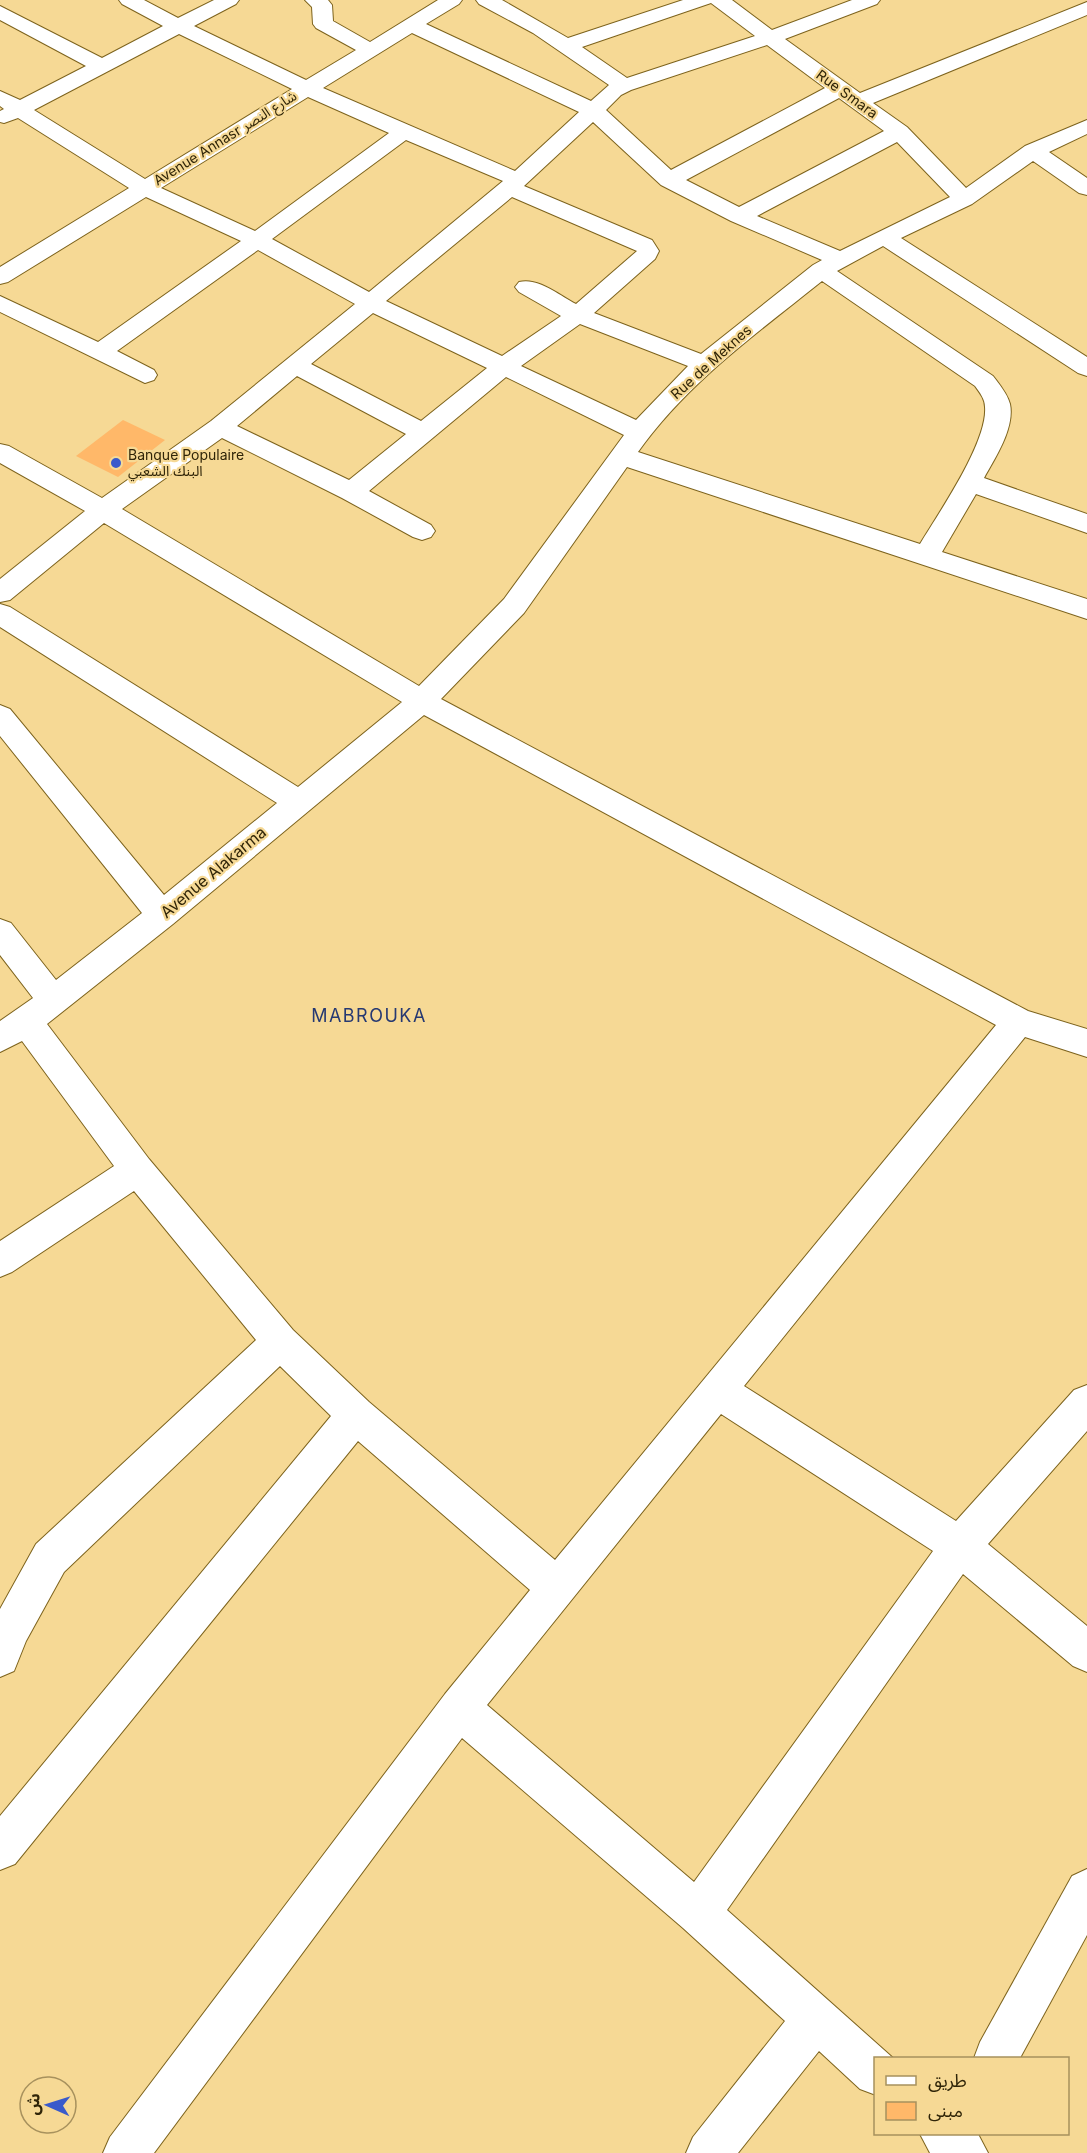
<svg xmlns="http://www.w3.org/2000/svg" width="1087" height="2153" font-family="Inter,'Noto Sans Arabic',sans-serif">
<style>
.building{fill:#ffb869}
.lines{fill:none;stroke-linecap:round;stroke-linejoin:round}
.minor-casing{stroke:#7d631d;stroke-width:2}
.minor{fill:#fff;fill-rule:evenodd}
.poi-dot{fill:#395acb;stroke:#f6d995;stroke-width:2}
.labels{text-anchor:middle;stroke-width:4.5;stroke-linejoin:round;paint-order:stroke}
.far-street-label{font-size:14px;fill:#302508;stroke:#f6d995}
.far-poi-label{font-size:14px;fill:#302508;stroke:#f6d995;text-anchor:start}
.street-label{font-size:16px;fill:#302508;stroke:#f6d995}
.neighbourhood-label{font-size:18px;letter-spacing:1.5px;fill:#263972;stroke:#f6d995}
</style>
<rect width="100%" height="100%" fill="#f6d995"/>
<polygon class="building" points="123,420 165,440 118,477 76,456"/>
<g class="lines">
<defs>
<g id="minor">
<path d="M 119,0 L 144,0 L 178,18 L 214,0 L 239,0 L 236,4 L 194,26 L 306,80 L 356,50 L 316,28 L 313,24 L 312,7 L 305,0 L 328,0 L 332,5 L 333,21 L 370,42 L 438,0 L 462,0 L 459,4 L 426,24 L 591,101 L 609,85 L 533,33 L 479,4 L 476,0 L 502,0 L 568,38 L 683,0 L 732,0 L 772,30 L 852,0 L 880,0 L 877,4 L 785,39 L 860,93 L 1087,2 L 1087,15 L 873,103 L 907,127 L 966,188 L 1025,146 L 1087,120 L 1087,134 L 1049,152 L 1087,178 L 1087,195 L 1079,193 L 1033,161 L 972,204 L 901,238 L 1087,357 L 1087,376 L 1078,373 L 883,246 L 837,271 L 993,376 C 999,384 1007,393 1010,404 C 1015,428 995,458 984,478 L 1087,514 L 1087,533 L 976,494 L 942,552 L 1087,599 L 1087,619 L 627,467 L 524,613 L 441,699 L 1028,1011 L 1087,1029 L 1087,1057 L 1025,1037 L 744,1386 L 956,1521 L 1074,1390 L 1087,1385 L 1087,1431 L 988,1544 L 1087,1626 L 1087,1672 L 1073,1666 L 963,1574 L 727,1910 L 893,2058 L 876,2058 L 876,2095 L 860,2089 L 819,2051 L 738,2153 L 686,2153 L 693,2137 L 785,2021 L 683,1928 L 462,1738 L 154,2153 L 103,2153 L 110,2137 L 445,1694 L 530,1590 L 358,1441 L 15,1864 L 0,1870 L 0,1816 L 331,1416 L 280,1366 L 64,1572 L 26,1641 L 14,1671 L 0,1677 L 0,1609 L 36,1544 L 256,1340 L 134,1191 L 12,1272 L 0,1277 L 0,1241 L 114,1166 L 22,1041 L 0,1052 L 0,1021 L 33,998 L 0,955 L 0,919 L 11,923 L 56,980 L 142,913 L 0,736 L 0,705 L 10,709 L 164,895 L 277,803 L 0,627 L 0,604 L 10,607 L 298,787 L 402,702 L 104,523 L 10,600 L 0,602 L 0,579 L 85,511 L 0,463 L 0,444 L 9,446 L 102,498 L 211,421 L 355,304 L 258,250 L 117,351 L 154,370 L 157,375 L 154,380 L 145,383 L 0,312 L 0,296 L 98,342 L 241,241 L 146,197 L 8,282 L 0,284 L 0,267 L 129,188 L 18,118 L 4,123 L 0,122 L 0,111 L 4,109 L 0,106 L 0,91 L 20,100 L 86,66 L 0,20 L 0,6 L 102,58 L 163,26 L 122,4 ZM 711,3 L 755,36 L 627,78 L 582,47 ZM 412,33 L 579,112 L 515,171 L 323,88 ZM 179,34 L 292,89 L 145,179 L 34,110 ZM 767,45 L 825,88 L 671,170 L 606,110 L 621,95 L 631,90 ZM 308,97 L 389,133 L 255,231 L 161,188 ZM 839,98 L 884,131 L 739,207 L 686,180 ZM 593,122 L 661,185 L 731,221 L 822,260 L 813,265 L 701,354 L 594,313 L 655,259 L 659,251 L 652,240 L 524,186 ZM 406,140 L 503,181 L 369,292 L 272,239 ZM 897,142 L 950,197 L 840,251 L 757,216 ZM 512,197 L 637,251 L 576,304 C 559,295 538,277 519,282 L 515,287 L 519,292 L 561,316 L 502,356 L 386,301 ZM 822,281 L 975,386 C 980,393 985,399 985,407 C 988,442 938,514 920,544 L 638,452 C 686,384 757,333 822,281 ZM 373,313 L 487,368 L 421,421 L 311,364 ZM 580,324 L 688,366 L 636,420 L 521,366 ZM 297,376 L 406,434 L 349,480 L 237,426 ZM 506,377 L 624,435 L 504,599 L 419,686 L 122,509 L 222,438 L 342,498 L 413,537 L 422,540 L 431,537 L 435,531 L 431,525 L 369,491 ZM 424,715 L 996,1025 L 555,1560 L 369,1402 L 293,1330 L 149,1159 L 47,1024 L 173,924 ZM 721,1414 L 933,1551 L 694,1882 L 487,1705 Z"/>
<polygon points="1087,1869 1087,1935 1020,2058 974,2058 980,2042 1072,1876"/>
<polygon points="920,2134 978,2134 988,2153 930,2153"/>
</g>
</defs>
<use href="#minor" class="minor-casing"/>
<use href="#minor" class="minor"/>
</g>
<circle class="poi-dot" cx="116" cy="463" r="6"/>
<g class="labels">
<g class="far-street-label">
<text transform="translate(847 94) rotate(36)" y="5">Rue Smara</text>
<text transform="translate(225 138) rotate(-32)" y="5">Avenue Annasr شارع النصر</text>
<text transform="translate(711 362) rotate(-42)" y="5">Rue de Meknes</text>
</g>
<g class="far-poi-label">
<text x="128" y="460">Banque Populaire<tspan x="128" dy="16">البنك الشعبي</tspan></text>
</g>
<g class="street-label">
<text transform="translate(213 872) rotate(-40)" y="6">Avenue Alakarma</text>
</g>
<g class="neighbourhood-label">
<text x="369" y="1022">MABROUKA</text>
</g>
</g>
<rect x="874" y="2057" width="195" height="78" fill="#f6d995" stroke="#a7915d" stroke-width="1.5"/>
<rect x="886" y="2076" width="30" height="9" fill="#ffffff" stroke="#a7915d" stroke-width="1.5"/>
<text x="928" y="2087" font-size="18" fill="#302508">طريق</text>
<rect x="886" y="2102" width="30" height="18" fill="#ffb869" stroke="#a7915d" stroke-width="1.5"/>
<text x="928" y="2117" font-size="18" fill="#302508">مبنى</text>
<g transform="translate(48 2105) rotate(273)"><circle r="28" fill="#f6d995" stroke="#a7915d" stroke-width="1.5"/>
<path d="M0-4.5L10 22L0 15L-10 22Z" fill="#395acb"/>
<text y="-9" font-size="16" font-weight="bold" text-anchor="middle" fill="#302508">ش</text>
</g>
</svg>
